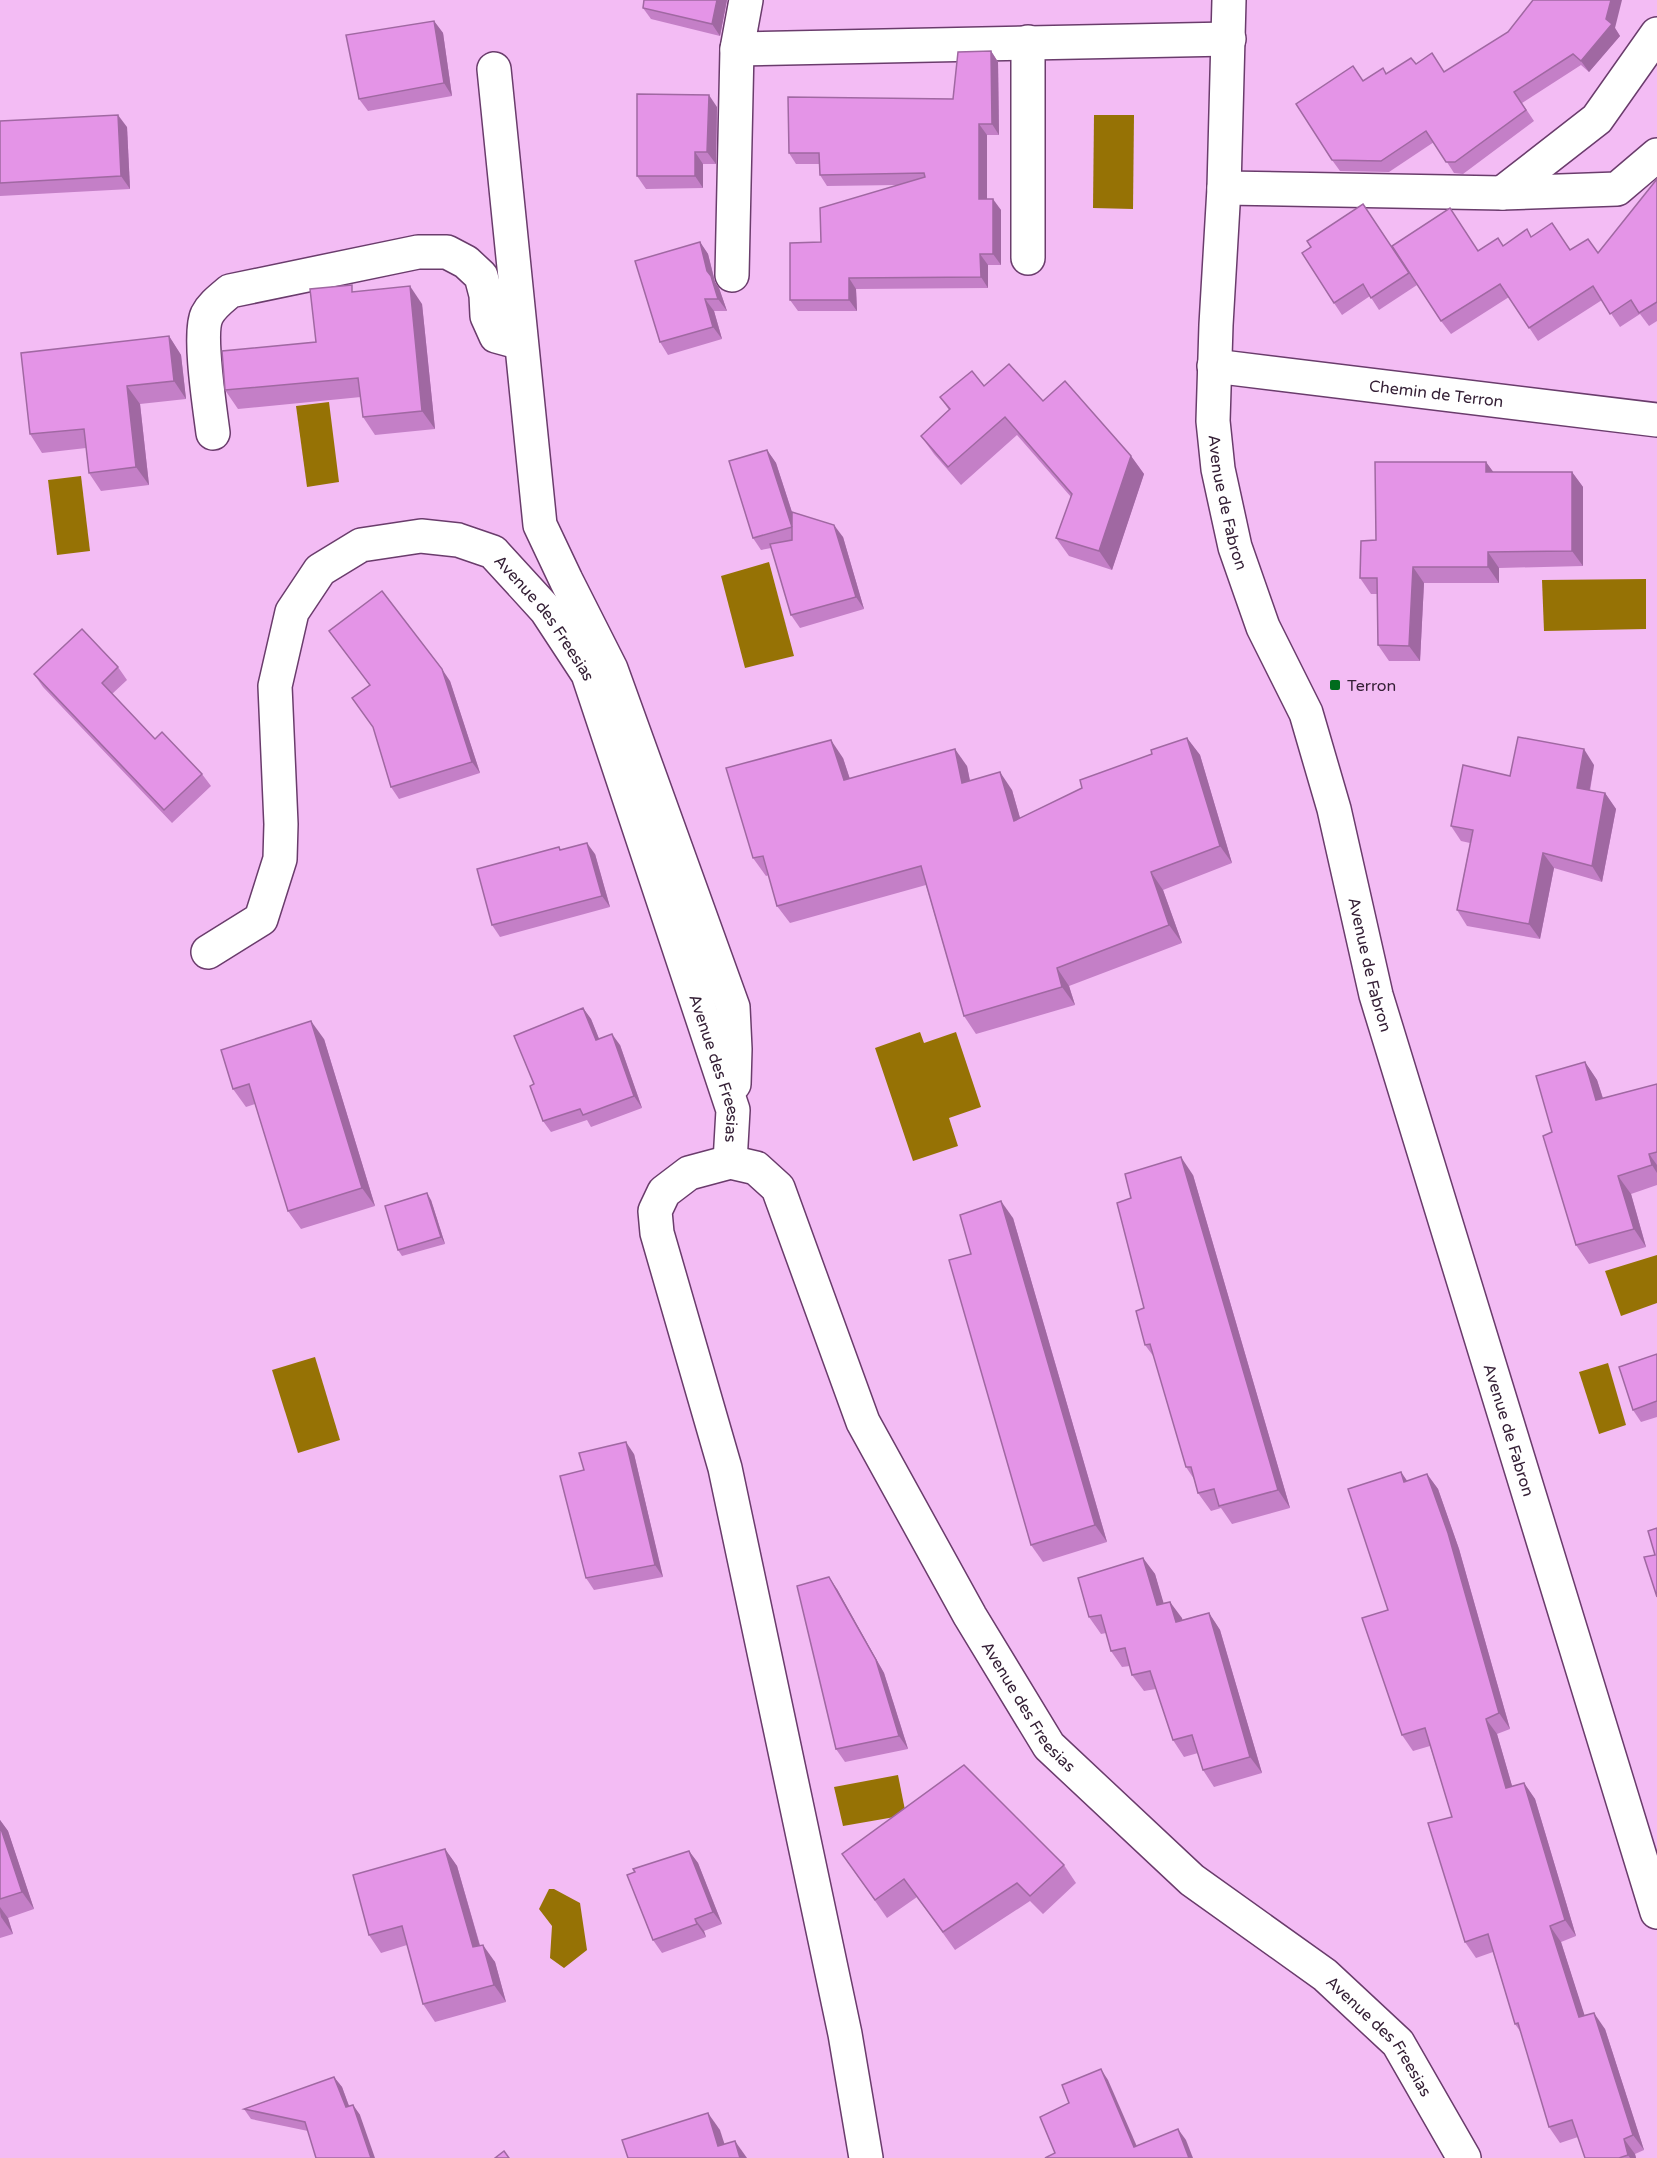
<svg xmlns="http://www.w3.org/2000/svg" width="1657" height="2158" font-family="'Varela Round',sans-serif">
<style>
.water{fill:#967205}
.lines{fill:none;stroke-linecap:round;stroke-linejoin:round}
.minor-casing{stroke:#6a3c6c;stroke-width:36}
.minor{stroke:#fff;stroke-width:33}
.wall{fill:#c47fc7}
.shaded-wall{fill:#a068a2}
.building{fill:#e494e7;stroke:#a068a2;stroke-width:1.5}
.poi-dot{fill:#006c1d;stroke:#f3bcf4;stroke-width:2}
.labels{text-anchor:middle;stroke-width:4.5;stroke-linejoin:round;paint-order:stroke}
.street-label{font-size:16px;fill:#352036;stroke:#f3bcf4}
.poi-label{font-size:16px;fill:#352036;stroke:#f3bcf4;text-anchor:start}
</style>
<rect width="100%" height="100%" fill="#f3bcf4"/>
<g class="water">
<polygon points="1094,115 1134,115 1133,209 1093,208"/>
<polygon points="329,402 339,482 307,487 296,406"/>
<polygon points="81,476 90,551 57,555 48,480"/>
<polygon points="769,562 794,656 745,668 721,576"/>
<polygon points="1646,579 1646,629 1544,631 1542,580"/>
<polygon points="920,1032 924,1043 956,1032 981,1107 949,1118 958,1146 913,1161 875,1048"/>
<polygon points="1657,1255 1657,1303 1621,1316 1605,1271"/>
<polygon points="315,1357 340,1440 298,1453 272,1370"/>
<polygon points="1608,1363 1626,1425 1599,1434 1579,1372"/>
<polygon points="898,1775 906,1815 843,1826 834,1787"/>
<polygon points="549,1889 554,1889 580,1903 587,1950 564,1968 550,1958 552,1926 539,1909"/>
</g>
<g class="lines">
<defs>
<g id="minor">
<polyline points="746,0 737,49 1229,39"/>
<path id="s1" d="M 1229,0 L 1224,188 L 1216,325 L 1213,421 L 1218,469 L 1235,547 L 1263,627 L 1306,713 L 1334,809 L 1376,995 L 1657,1912"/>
<polyline points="1028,42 1028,258"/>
<polyline points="494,69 540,525 566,580 611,669 733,1007 735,1049 734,1084"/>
<polyline points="1224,188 1502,193 1617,189 1657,155"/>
<polyline points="1502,193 1597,119 1657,34"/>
<polyline points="732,275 737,49"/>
<path id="s2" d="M 1214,366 L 1657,420"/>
<path d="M 213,433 C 210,409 198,333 207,315 C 212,305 222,298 230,291 L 418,252 L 447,252 L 466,262 L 481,276 L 486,295 L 487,316 L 496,336 L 521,343"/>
<path id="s3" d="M 208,952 L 261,919 L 280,859 L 281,824 L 275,686 L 292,612 L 320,570 L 361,545 L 421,536 L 458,540 L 493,552 L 546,610 L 588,674 L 733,1110 L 730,1162"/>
<path id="s4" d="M 866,2158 L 845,2034 L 725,1468 L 657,1233 L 655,1211 L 664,1192 L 689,1173 L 730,1162 L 756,1168 L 778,1188 L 863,1422 L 970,1616 L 1049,1746 L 1192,1880 L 1325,1975 L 1398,2043 L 1464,2158"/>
</g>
</defs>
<use href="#minor" class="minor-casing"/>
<use href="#minor" class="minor"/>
</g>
<g class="wall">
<polygon points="644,0 727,0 720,36 651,19 643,8"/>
<polygon points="434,21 443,33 452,96 368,111 359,99"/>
<polygon points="1615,28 1620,36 1589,72 1581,65 1522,103 1534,121 1463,174 1454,173 1434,142 1389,172 1340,171 1332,160 1383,68 1387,74 1416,64 1445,72"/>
<polygon points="991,51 998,62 999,135 987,135 987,199 1001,210 1001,265 988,265 988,288 856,289 857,311 798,311 790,300 821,242 897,185 827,186 820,175 819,164 796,164 789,153 953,99"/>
<polygon points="717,107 716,164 703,164 703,188 646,189 637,176"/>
<polygon points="0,121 127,127 130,189 0,196"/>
<polygon points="1657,179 1657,321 1649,326 1640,314 1620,327 1602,300 1538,341 1509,297 1451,334 1441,321 1479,251 1503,245 1532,236 1570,250 1598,253"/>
<polygon points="1363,204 1417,285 1379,310 1370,296 1342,315 1334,303 1311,247"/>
<polygon points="700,242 708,254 715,282 719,288 727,311 714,311 722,339 668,355 660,342"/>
<polygon points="356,291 422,304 435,429 375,435 363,417 361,397 238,409 225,390 316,342"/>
<polygon points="169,336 181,355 186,399 140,404 149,485 101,491 89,473 86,448 42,453 30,434"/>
<polygon points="984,386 1043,401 1131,456 1144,474 1112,570 1069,556 1056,538 1071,497 1017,435 961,485 934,454 921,436 949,410 940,397"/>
<polygon points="767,450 776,463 792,512 843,537 864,609 800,628 791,615 771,548 761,550 753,538"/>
<polygon points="1486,462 1493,472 1572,472 1583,487 1583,566 1499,568 1499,583 1424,583 1420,661 1389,661 1378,645 1377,594 1371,594 1360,578 1376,540"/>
<polygon points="329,631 450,681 480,773 399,799 391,787 370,685"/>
<polygon points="118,667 127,680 112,694 155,739 202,774 211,786 172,823 43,687 34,674"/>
<polygon points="1187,738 1200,755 1232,863 1163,890 1182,943 1069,986 1075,1005 976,1034 964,1016 926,885 790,923 777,906 769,875 766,876 753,858 843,758 850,779 967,766 970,781 1012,790 1020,818"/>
<polygon points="1594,765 1590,791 1605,793 1616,809 1602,882 1554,868 1540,939 1467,926 1457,910 1470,843 1461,841 1451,826 1510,776"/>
<polygon points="561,850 595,854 610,907 500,937 492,925"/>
<polygon points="583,1008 591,1019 599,1039 620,1045 642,1108 591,1127 587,1120 551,1132 543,1121 534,1084"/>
<polygon points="324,1039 375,1206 301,1229 288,1211 255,1104 246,1107 233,1089"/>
<polygon points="1585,1062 1597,1080 1603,1098 1657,1084 1657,1185 1631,1194 1646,1247 1589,1264 1576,1245 1552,1132"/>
<polygon points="1193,1175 1290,1508 1232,1524 1221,1508 1211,1511 1198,1493 1194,1479 1186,1467 1154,1357 1145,1345 1144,1308 1131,1198"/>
<polygon points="431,1200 445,1244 402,1256 398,1250"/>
<polygon points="1013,1218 1107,1542 1043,1562 1031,1545 971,1254"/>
<polygon points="1657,1354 1657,1417 1641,1422 1633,1410"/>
<polygon points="634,1454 663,1577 594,1590 586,1578 584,1470"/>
<polygon points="1401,1472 1407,1481 1427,1474 1438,1489 1459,1549 1510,1729 1497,1734 1512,1786 1524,1783 1535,1799 1576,1936 1561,1942 1584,2015 1605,2029 1644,2150 1635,2154 1636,2158 1585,2158 1578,2137 1560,2143 1549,2127 1522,2034 1515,2024 1493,1952 1476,1958 1465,1942 1452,1817 1430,1746 1413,1751 1402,1735 1388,1610"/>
<polygon points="1143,1558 1155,1574 1163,1603 1170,1602 1182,1620 1209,1613 1220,1630 1262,1773 1214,1787 1203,1770 1198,1753 1184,1757 1173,1740 1156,1689 1144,1691 1132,1675 1130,1666 1122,1667 1111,1651 1106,1633 1101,1634 1089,1617"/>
<polygon points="837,1589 884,1673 908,1749 845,1762 836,1749"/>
<polygon points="0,1820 8,1831 34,1909 8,1918 13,1934 0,1938"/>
<polygon points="445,1849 457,1866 480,1945 495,1962 506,2002 435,2022 423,2004 407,1945 381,1953 369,1935"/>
<polygon points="689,1851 698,1863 722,1924 704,1931 706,1937 662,1953 653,1940"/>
<polygon points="842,1854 1064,1865 1076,1883 1043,1914 1030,1901 955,1950 917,1897 887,1918"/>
<polygon points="334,2077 342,2087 349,2106 353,2105 360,2115 308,2131 251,2119 244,2109"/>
</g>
<g class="shaded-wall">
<polygon points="717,0 727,0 720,36 712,24"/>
<polygon points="1611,0 1622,0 1615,28 1620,36 1589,72 1581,61 1606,19"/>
<polygon points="434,21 443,33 452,96 444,83"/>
<polygon points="991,51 998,62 999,135 992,124"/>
<polygon points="709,95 717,107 716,164 707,152"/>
<polygon points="118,115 127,127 130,189 121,176"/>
<polygon points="979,124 987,135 987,210 979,199"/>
<polygon points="695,152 703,164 703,188 695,176"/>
<polygon points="993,199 1001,210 1001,265 993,254"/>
<polygon points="700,242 708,254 715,282 719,288 727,311 718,299 707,271"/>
<polygon points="980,254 988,265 988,288 981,277"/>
<polygon points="849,278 856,289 857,311 849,300"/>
<polygon points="410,286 422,304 435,429 422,411"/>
<polygon points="705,299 714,311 722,339 713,327"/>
<polygon points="169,336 181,355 186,399 174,381"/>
<polygon points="127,386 140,404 149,485 136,467"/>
<polygon points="767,450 776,463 801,540 792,527"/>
<polygon points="1131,456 1144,474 1112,570 1099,551"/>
<polygon points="1486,462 1497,477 1486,472"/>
<polygon points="1572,472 1583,487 1583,566 1572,551"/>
<polygon points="834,525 843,537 864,609 856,597"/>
<polygon points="1488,552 1499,568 1499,583 1488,567"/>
<polygon points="1413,567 1424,583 1420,661 1409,646"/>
<polygon points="442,669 450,681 480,773 472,762"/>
<polygon points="1187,738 1200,755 1232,863 1220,846"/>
<polygon points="831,740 843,758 856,798 844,780"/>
<polygon points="955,749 967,766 974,801 962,783"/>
<polygon points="1584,749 1594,765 1587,804 1577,788"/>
<polygon points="1000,772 1012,790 1026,839 1014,821"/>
<polygon points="1605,793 1616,809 1602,882 1592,866"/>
<polygon points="587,843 595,854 610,907 602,896"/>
<polygon points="1543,853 1554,868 1540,939 1529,924"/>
<polygon points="1151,872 1163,890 1182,943 1169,925"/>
<polygon points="1057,968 1069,986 1075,1005 1062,987"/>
<polygon points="583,1008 591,1019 604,1051 596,1040"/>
<polygon points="311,1021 324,1039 375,1206 362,1188"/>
<polygon points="612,1034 620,1045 642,1108 634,1096"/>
<polygon points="1585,1062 1597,1080 1609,1118 1596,1100"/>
<polygon points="1649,1154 1657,1165 1657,1173 1652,1165"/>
<polygon points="1181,1157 1193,1175 1290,1508 1278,1490"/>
<polygon points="1618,1176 1631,1194 1646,1247 1634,1229"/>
<polygon points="427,1193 431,1200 445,1244 441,1237"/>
<polygon points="1001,1201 1013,1218 1107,1542 1095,1525"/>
<polygon points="626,1442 634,1454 663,1577 655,1565"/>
<polygon points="1401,1472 1412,1488 1404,1482"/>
<polygon points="1427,1474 1438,1489 1459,1549 1510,1729 1499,1713"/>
<polygon points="1143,1558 1155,1574 1169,1621 1157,1605"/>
<polygon points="829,1577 837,1589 884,1673 908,1749 899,1736"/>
<polygon points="1170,1602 1182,1618 1187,1638 1176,1622"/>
<polygon points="1209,1613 1220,1630 1262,1773 1250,1757"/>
<polygon points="1486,1719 1497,1734 1517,1803 1506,1788"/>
<polygon points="1524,1783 1535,1799 1576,1936 1565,1920"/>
<polygon points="0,1820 8,1831 34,1909 22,1892 0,1826"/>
<polygon points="445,1849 457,1866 485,1964 473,1947"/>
<polygon points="689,1851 698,1863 722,1924 713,1912"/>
<polygon points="0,1907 8,1918 13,1934 1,1917 0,1912"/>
<polygon points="695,1919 704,1931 706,1937 697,1924"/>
<polygon points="1550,1926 1561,1942 1590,2032 1579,2017"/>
<polygon points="483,1945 495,1962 506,2002 494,1985"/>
<polygon points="1594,2013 1605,2029 1644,2150 1633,2135"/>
<polygon points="1101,2069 1108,2080 1142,2158 1134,2147"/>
<polygon points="334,2077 342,2087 353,2117 346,2107"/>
<polygon points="353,2105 360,2115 375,2158 371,2158"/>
<polygon points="708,2113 720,2130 729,2158 718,2146"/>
<polygon points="1178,2129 1186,2140 1193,2158 1189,2158"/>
<polygon points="1624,2139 1635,2154 1636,2158 1630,2158 1628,2155"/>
<polygon points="735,2141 747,2158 740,2158"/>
</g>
<g class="building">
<polygon points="644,0 717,0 712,24 643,8"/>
<polygon points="1533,0 1611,0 1606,19 1612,24 1581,61 1573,54 1514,92 1526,110 1455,162 1446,162 1426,131 1381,161 1332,160 1296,104 1353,66 1363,81 1383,68 1386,74 1411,58 1416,64 1432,53 1444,72 1508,32"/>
<polygon points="434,21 444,83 359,99 346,35"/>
<polygon points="991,51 992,124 979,124 979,199 993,199 993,254 980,254 981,277 849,278 849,300 790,300 790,243 821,242 820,208 925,177 924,173 820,175 819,153 789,153 788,97 953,99 958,52"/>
<polygon points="637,94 709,95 707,152 695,152 695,176 637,176"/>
<polygon points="118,115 121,176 0,183 0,121"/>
<polygon points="1657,179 1657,302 1639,313 1631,300 1610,314 1593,286 1529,328 1500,284 1441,321 1392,246 1450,208 1478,251 1498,238 1503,246 1527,229 1531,237 1552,223 1570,250 1588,239 1598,253"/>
<polygon points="1363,204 1409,273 1371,298 1363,284 1334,303 1302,253 1311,247 1307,241"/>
<polygon points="700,242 707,271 711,276 718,299 705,299 713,327 660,342 635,261"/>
<polygon points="352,285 352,292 410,286 422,411 363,417 358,378 225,390 222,351 316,342 310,289"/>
<polygon points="169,336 174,381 127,386 136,467 89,473 84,429 30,434 21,353"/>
<polygon points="1009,364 1043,401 1065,381 1131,456 1099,551 1056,538 1072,494 1005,417 948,467 921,436 950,409 940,397 972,371 984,386"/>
<polygon points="767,450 792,527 792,512 834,525 856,597 791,615 770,544 792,540 792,527 753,538 729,461"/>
<polygon points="1375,462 1486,462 1486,472 1572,472 1572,551 1488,552 1488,567 1413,567 1409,646 1378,645 1377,578 1360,578 1361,541 1376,540"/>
<polygon points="382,591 442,669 472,762 391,787 373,727 352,698 370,685 329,631"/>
<polygon points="82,629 118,667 102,683 155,739 162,732 202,774 164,810 34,674"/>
<polygon points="1518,737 1584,749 1577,788 1605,793 1592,866 1543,853 1529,924 1457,910 1473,830 1451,826 1463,765 1510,776"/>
<polygon points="1187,738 1220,846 1151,872 1169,925 1057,968 1062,987 964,1016 921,866 777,906 763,856 753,858 726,768 831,740 844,780 955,749 962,783 1000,772 1014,821 1082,788 1080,780 1152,754 1151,750"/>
<polygon points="587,843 602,896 492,925 477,869 559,847 560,850"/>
<polygon points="583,1008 596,1040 612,1034 634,1096 583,1115 580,1109 543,1121 530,1086 534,1084 514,1036"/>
<polygon points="311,1021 362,1188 288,1211 249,1084 233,1089 221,1050"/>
<polygon points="1585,1062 1596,1100 1657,1084 1657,1152 1649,1154 1652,1165 1618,1176 1634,1229 1576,1245 1543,1136 1552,1132 1536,1076"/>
<polygon points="1181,1157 1278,1490 1219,1506 1214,1489 1198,1493 1191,1467 1186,1467 1150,1344 1145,1345 1136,1311 1144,1308 1117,1203 1131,1198 1125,1174"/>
<polygon points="427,1193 441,1237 398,1250 385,1206"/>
<polygon points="1001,1201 1095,1525 1031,1545 949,1260 971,1254 960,1215"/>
<polygon points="1657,1354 1657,1401 1633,1410 1619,1367"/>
<polygon points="626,1442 655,1565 586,1578 560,1476 584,1470 579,1453"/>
<polygon points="1401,1472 1404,1482 1427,1474 1448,1533 1499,1713 1486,1719 1506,1788 1524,1783 1565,1920 1550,1926 1579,2017 1594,2013 1633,2135 1624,2139 1628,2155 1619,2158 1585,2158 1572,2120 1549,2127 1518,2023 1515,2024 1488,1934 1465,1942 1428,1823 1452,1817 1425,1728 1402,1735 1362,1618 1388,1610 1348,1489"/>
<polygon points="1657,1528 1657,1597 1644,1557 1655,1555 1648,1531"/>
<polygon points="1143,1558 1157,1605 1170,1602 1176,1622 1209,1613 1250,1757 1203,1770 1192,1735 1173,1740 1150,1671 1132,1675 1125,1648 1111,1651 1101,1615 1089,1617 1078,1578"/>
<polygon points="829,1577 876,1660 899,1736 836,1749 797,1586"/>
<polygon points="964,1765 1064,1865 1030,1896 1017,1883 943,1932 904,1879 875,1900 842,1854"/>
<polygon points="0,1826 22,1892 0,1899"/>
<polygon points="445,1849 473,1947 483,1945 494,1985 423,2004 402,1926 369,1935 353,1875"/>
<polygon points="689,1851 713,1912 695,1919 697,1924 653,1940 627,1875 635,1872 633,1869"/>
<polygon points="1101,2069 1134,2147 1178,2129 1189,2158 1045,2158 1055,2153 1040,2117 1069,2103 1062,2085"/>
<polygon points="334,2077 346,2107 353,2105 371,2158 316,2158 305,2122 244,2109"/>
<polygon points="708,2113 718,2146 735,2141 740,2158 628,2158 622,2140"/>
<polygon points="504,2151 509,2158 495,2158"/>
</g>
<rect class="poi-dot" x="1329" y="679" width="12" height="12" rx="3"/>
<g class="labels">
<g class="street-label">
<text dy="6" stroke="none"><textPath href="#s2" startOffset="224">Chemin de Terron</textPath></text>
<text dy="6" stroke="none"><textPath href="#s1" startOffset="504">Avenue de Fabron</textPath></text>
<text dy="6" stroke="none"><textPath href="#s3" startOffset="692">Avenue des Freesias</textPath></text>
<text dy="6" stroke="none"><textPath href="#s1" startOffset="990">Avenue de Fabron</textPath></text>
<text dy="6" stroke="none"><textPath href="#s3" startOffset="1178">Avenue des Freesias</textPath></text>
<text dy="6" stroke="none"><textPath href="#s1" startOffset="1476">Avenue de Fabron</textPath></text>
<text dy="6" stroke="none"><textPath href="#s4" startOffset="1701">Avenue des Freesias</textPath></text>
<text dy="6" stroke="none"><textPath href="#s4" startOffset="2187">Avenue des Freesias</textPath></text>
</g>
<g class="poi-label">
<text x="1347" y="691">Terron</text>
</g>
</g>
</svg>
